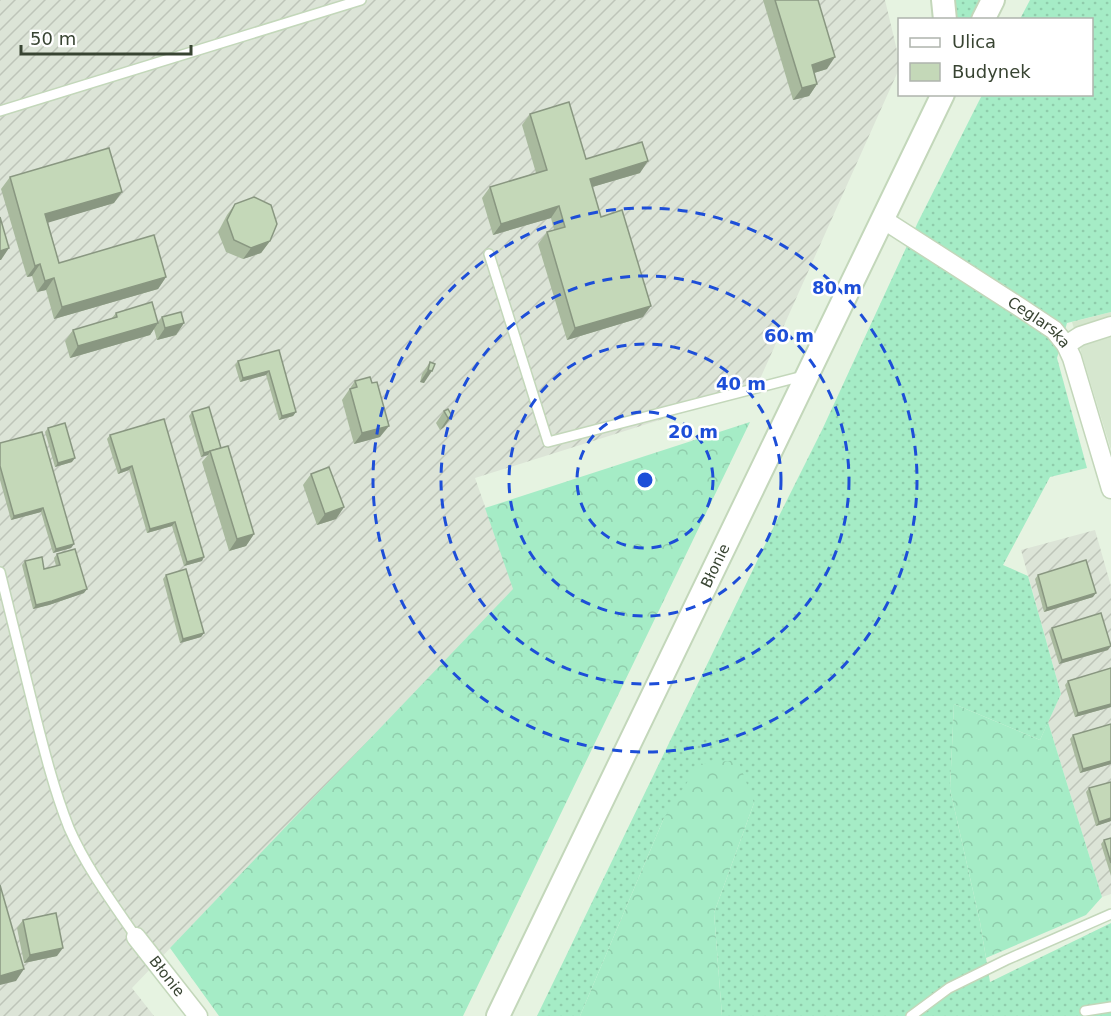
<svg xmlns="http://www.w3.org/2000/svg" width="1111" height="1016" font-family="'DejaVu Sans',sans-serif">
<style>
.residential{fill:#d6e7cf}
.industrial{fill:url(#industrial-furrows)}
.grass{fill:url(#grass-dots)}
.forest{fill:url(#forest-crowns)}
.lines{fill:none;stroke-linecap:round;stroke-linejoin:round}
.service-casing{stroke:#c3d7ba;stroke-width:12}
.minor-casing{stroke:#c3d7ba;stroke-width:21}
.tertiary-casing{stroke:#c3d7ba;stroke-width:26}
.service{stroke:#fff;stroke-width:9}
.minor{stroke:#fff;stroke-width:18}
.tertiary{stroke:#fff;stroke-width:22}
.wall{fill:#a9ba9e}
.shaded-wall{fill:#899781}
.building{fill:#c4d8b8;stroke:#899781;stroke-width:1.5}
.ring{fill:none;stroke:#1d4ed8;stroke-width:3;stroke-dasharray:10 8}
.labels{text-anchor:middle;stroke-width:5;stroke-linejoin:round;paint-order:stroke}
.street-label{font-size:15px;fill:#384432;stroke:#fff}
.centre{fill:#1d4ed8;stroke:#fff;stroke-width:3}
.ring-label{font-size:18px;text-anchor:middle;font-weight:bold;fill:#1d4ed8;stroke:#fff;stroke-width:5;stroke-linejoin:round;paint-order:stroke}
</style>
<defs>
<pattern id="industrial-furrows" width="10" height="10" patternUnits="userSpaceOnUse" patternTransform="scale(1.5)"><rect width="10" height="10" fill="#dce4d7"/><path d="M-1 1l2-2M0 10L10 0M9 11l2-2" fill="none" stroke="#bec5b9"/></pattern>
<pattern id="grass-dots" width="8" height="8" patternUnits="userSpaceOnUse" patternTransform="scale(1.5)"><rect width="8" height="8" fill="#a5ecc6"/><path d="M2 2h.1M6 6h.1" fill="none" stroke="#8fccab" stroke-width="1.8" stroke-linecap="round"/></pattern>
<pattern id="forest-crowns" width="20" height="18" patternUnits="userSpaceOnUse" patternTransform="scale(1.5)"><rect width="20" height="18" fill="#a5ecc6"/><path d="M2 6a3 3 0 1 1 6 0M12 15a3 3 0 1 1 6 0" fill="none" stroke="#8fccab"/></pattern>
</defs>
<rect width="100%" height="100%" fill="#e6f3e1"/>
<polygon class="residential" points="1111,312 1111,450 1072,322"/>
<g class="industrial">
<polygon points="0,0 885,0 899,59 899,69 755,390 475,478 514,589 132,988 154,1016 0,1016"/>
<polygon points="1095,530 1111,586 1111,894 1102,897 1048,722 1061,694 1021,550"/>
</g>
<g class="grass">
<polygon points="954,0 982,0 972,20 955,19"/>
<polygon points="1030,0 1111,0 1111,312 1067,323 1057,358 1087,468 1050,477 1003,565 1028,576 1061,694 1040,740 954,704 950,789 980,922 990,982 1111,923 1111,1016 722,1016 714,913 754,803 664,818 580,1016 537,1016 774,526 822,430 918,222 982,95 1092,94 1092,20 1020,19"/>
</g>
<g class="forest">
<polygon points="750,422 463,1016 219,1016 170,948 513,589 485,508"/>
<polygon points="954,704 1040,740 1048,722 1102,897 1086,915 986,958 980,922 950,789"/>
<polygon points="738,760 754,803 714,913 722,1016 580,1016 664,818 699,764"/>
</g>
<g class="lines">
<defs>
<g id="service">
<polyline points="0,111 361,0"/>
<polyline points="489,254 548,442 803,376"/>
<path d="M 0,572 C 11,618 23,664 34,710 C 44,750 54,790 69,828 C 86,867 112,902 136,937"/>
<polyline points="1085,1011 1111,1007"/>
<polyline points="911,1016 949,988 1006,960 1111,914"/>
</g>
<g id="minor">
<path id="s1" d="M 884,220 L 1021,308 L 1054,330 L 1066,345 L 1072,358 L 1111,489"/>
<polyline points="1066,345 1080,336 1111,326"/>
<path id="s2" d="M 136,937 L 198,1016"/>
</g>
<g id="tertiary">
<polyline points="943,0 945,20"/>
<polyline points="983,20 993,0"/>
<path id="s3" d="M 498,1016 L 943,94"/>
</g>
</defs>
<use href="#service" class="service-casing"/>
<use href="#minor" class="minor-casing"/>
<use href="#tertiary" class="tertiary-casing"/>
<use href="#service" class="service"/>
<use href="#minor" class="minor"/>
<use href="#tertiary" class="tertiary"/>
</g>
<g class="wall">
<polygon points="763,0 818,0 827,69 814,73 817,84 809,96 793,100"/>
<polygon points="530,114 586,159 640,173 592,187 601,217 643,317 567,340 538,244 547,232 554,230 551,218 493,235 482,198 490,187 536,173 522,125"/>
<polygon points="10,177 114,203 48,222 59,263 166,277 158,289 54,319 46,290 37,292 32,276 27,277 1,189"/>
<polygon points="235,204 270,241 261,253 243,259 226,252 218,232 227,215"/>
<polygon points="116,313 158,322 162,317 184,323 176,335 157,340 154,329 150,335 70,358 65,341 73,330 111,319"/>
<polygon points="279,350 296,412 293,416 279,420 266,375 240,382 235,365 238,361"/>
<polygon points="430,362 424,383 420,382 422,374"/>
<polygon points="355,381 380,437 354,444 342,400"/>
<polygon points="444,411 452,416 444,427 440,430 436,423"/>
<polygon points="192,412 221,448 254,534 246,546 229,551 202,462 208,455 201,457 189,416"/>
<polygon points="164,419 202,561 184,566 172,526 147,533 129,470 118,474 107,439 110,435"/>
<polygon points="48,428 72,462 55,467 45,432"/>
<polygon points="0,443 74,544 71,548 53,553 41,512 11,520 0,480"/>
<polygon points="311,474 344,507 336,519 317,525 303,485"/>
<polygon points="57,554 84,593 49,605 33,609 22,565 25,561 44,569 56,566 54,558"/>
<polygon points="166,575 204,633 201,637 180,643 163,579"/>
<polygon points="1038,575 1093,597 1044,612 1035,579"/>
<polygon points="1052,628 1108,650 1059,664 1049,632"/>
<polygon points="1111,668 1111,707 1075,717 1065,685 1068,681"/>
<polygon points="1111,724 1111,764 1080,773 1070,739 1073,735"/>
<polygon points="1111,782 1111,821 1096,826 1086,792 1089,788"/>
<polygon points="1111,838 1111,876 1101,844 1104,840"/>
<polygon points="23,920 57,956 24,963 17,928"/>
</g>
<g class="shaded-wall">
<polygon points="835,57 827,69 804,76 812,65"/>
<polygon points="817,84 809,96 793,100 802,88"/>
<polygon points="648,161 640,173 582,190 590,179"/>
<polygon points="122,192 114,203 37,226 45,214"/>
<polygon points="559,206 551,218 493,235 501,224"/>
<polygon points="270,241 261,253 243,259 251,248"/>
<polygon points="9,248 1,260 0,260 0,251"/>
<polygon points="40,264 32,276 27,277 35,266"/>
<polygon points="166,277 158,289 54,319 62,307"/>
<polygon points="54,278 46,290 37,292 45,281"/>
<polygon points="651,306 643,317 567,340 575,328"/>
<polygon points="158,323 150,335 70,358 78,346"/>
<polygon points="184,323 176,335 157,340 165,328"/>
<polygon points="428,370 432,371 424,383 420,382"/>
<polygon points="269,371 266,375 240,382 243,378"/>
<polygon points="296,412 293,416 279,420 282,416"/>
<polygon points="452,416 444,427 440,430 448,418"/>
<polygon points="389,426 380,437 354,444 362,433"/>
<polygon points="210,451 208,455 201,457 204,453"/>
<polygon points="75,458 72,462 55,467 58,463"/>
<polygon points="132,466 129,470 118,474 121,470"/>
<polygon points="344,507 336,519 317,525 325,514"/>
<polygon points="43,508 41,512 11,520 14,516"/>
<polygon points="175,522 172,526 147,533 150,529"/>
<polygon points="254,534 246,546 229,551 237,539"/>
<polygon points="74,544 71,548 53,553 56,549"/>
<polygon points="204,557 202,561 184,566 187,562"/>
<polygon points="87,589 84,593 49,605 33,609 36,605"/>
<polygon points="1096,593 1093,597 1044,612 1047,608"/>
<polygon points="204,633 201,637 180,643 183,639"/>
<polygon points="1111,646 1108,650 1059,664 1062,660"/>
<polygon points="1111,704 1111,707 1075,717 1078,713"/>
<polygon points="1111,761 1111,764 1080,773 1083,769"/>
<polygon points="1111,818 1111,821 1096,826 1099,822"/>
<polygon points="63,948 57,956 24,963 30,955"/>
<polygon points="24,969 16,981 0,985 0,976"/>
</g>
<g class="building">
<polygon points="775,0 818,0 835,57 812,65 817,84 802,88"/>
<polygon points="569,102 586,159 642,142 648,161 590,179 601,217 622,210 651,306 575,328 547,232 565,227 559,206 501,224 490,187 547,170 530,114"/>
<polygon points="109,148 122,192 45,214 59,263 154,235 166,277 62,307 54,278 45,281 40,264 35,266 10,177"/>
<polygon points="254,197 271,205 277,224 270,241 251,248 234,240 227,220 235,204"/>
<polygon points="0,217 9,248 0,251"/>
<polygon points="152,302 158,323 78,346 73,330 117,317 116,313"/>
<polygon points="181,312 184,323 165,328 162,317"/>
<polygon points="279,350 296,412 282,416 269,371 243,378 238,361"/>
<polygon points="430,362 435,364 432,371 428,370"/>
<polygon points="370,377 372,383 377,382 389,426 362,433 350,389 357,387 355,381"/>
<polygon points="209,407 221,448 204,453 192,412"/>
<polygon points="448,409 452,416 448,418 444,411"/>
<polygon points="164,419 204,557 187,562 175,522 150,529 132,466 121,470 110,435"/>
<polygon points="65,423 75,458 58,463 48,428"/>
<polygon points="42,432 74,544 56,549 43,508 14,516 0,466 0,443"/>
<polygon points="228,446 254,534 237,539 210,451"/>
<polygon points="329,467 344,507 325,514 311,474"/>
<polygon points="75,549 87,589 52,601 36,605 25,561 42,557 44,569 60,565 57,554"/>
<polygon points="1086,560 1096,593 1047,608 1038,575"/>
<polygon points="186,569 204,633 183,639 166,575"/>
<polygon points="1101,613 1111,646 1062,660 1052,628"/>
<polygon points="1111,668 1111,704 1078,713 1068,681"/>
<polygon points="1111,724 1111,761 1083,769 1073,735"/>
<polygon points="1111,782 1111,818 1099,822 1089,788"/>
<polygon points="1111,838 1111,863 1104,840"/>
<polygon points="0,885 24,969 0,976"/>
<polygon points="56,913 63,948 30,955 23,920"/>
</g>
<g class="ring">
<circle cx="645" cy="480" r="68"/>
<circle cx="645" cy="480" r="136"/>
<circle cx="645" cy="480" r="204"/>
<circle cx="645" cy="480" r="272"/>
</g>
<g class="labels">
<g class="street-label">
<text dy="5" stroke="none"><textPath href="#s1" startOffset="186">Ceglarska</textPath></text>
<text dy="5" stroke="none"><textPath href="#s3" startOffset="500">Błonie</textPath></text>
<text dy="5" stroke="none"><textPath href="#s2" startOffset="50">Błonie</textPath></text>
</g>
</g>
<circle cx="645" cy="480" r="9" class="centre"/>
<g class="ring-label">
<text x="837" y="294">80 m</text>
<text x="789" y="342">60 m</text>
<text x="741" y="390">40 m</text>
<text x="693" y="438">20 m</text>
</g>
<rect x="898" y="18" width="195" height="78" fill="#ffffff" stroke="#afb4ad" stroke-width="1.5"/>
<rect x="910" y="38" width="30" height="9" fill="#ffffff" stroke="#afb4ad" stroke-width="1.5"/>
<text x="952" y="48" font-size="18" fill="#384432">Ulica</text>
<rect x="910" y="63" width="30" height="18" fill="#c4d8b8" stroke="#afb4ad" stroke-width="1.5"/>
<text x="952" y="78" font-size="18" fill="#384432">Budynek</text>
<path d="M21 45v9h170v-9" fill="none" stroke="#384432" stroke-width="3"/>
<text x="30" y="45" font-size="18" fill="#384432" stroke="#ffffff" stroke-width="4.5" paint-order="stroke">50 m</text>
</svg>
